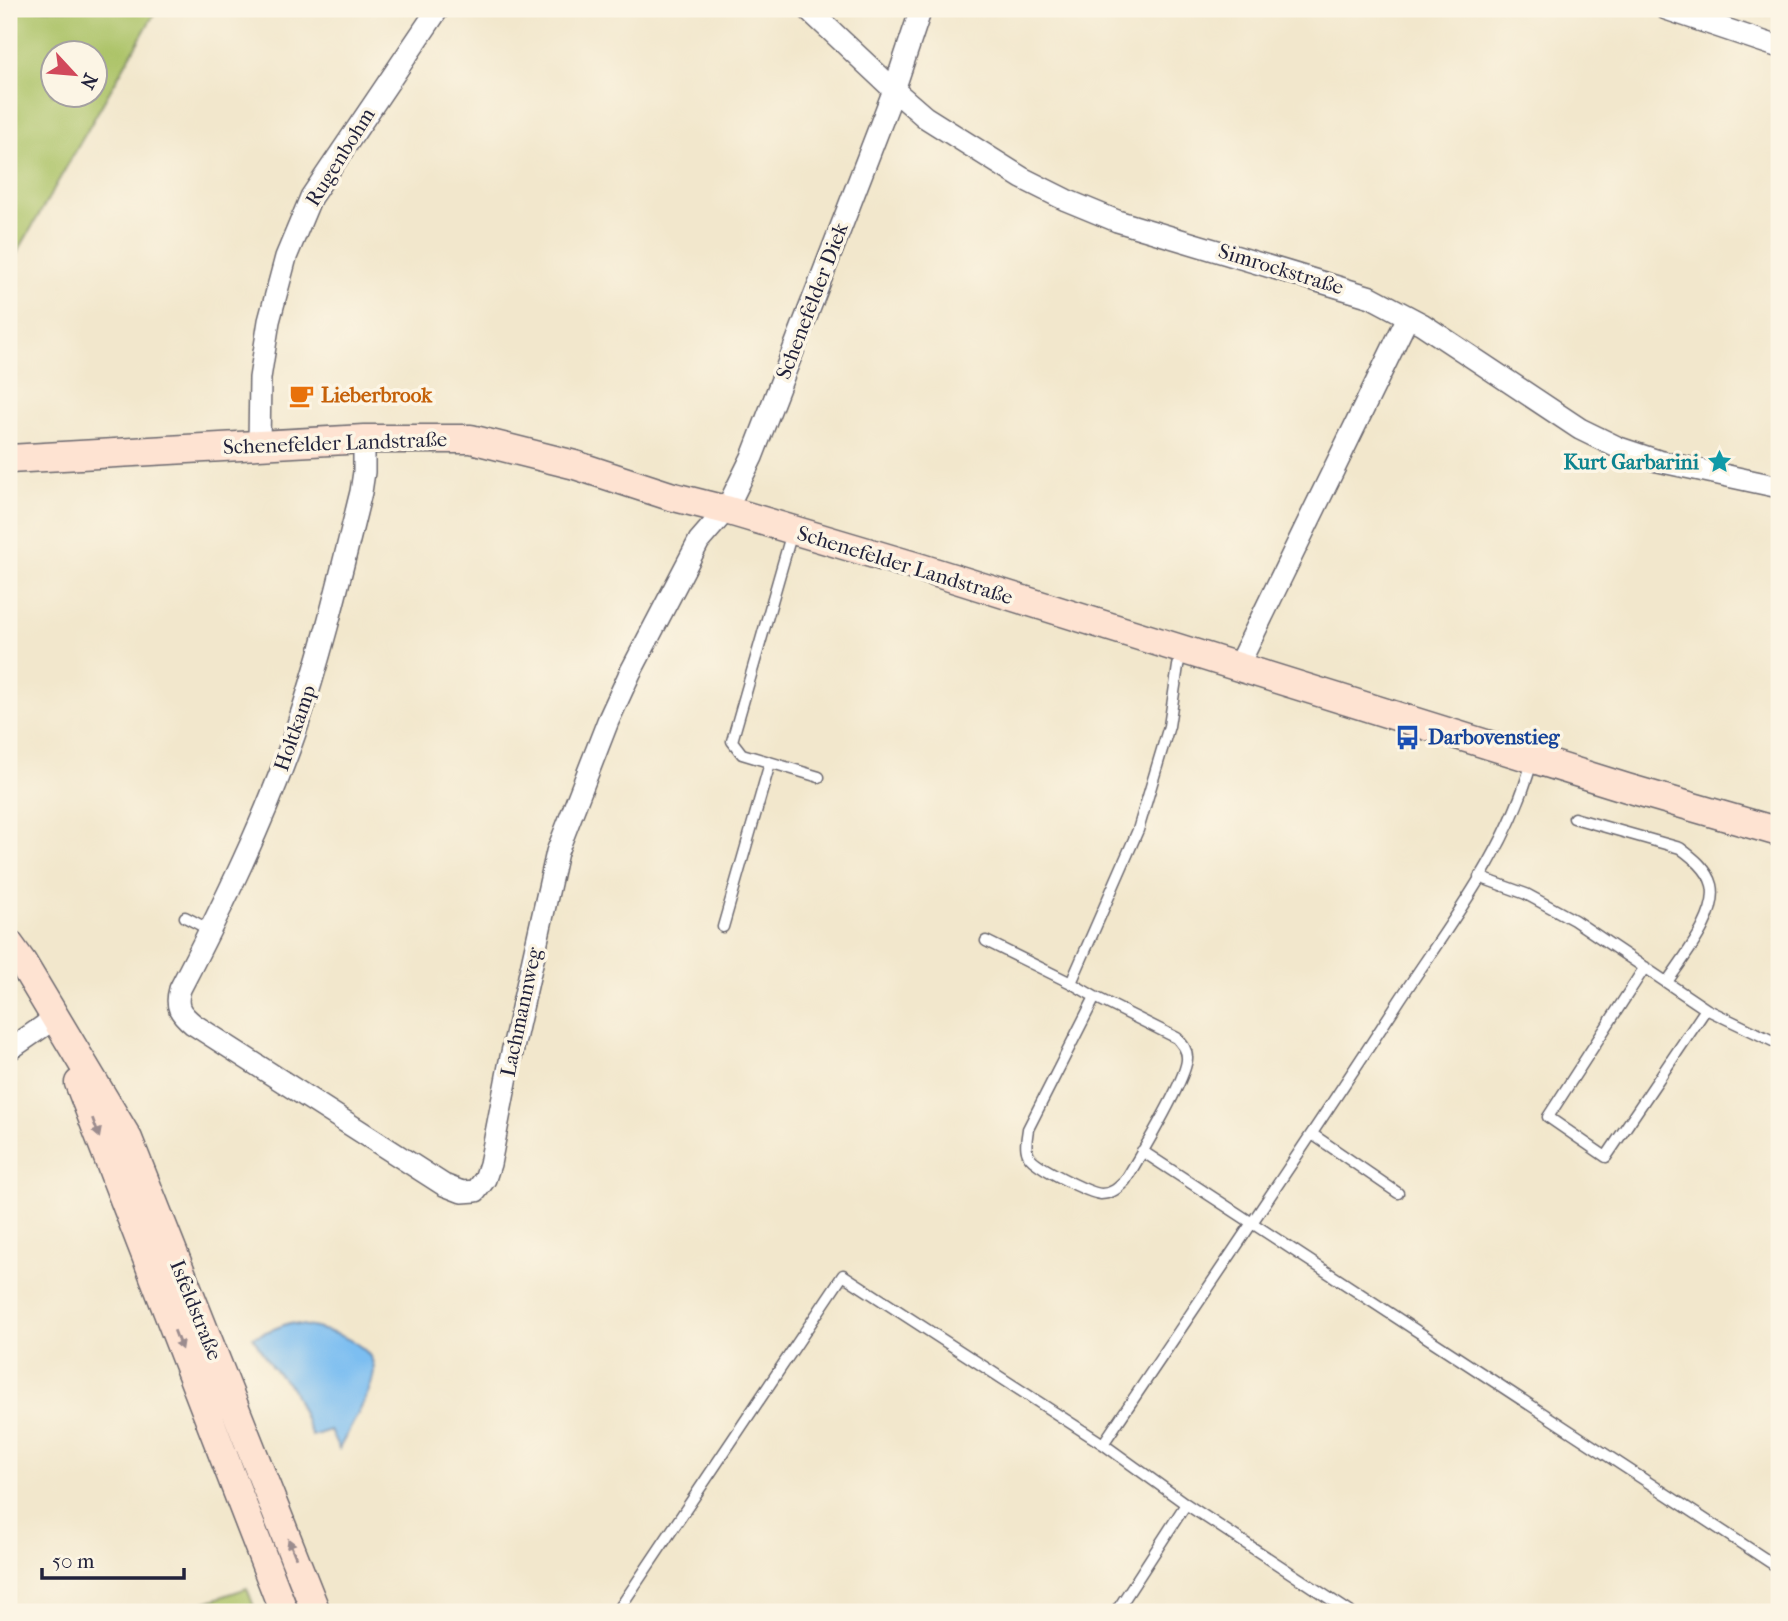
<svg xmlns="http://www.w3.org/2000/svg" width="1788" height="1621" font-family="'IM FELL French Canon',serif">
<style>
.green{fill:#acc368;stroke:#677252;stroke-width:2;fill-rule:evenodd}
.water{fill:#7bbef1;stroke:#4e7096;stroke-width:2}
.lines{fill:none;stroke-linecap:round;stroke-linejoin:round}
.lane-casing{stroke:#6b676e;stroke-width:13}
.street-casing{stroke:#6b676e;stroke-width:24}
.secondary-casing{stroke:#6b676e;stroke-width:31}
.lane{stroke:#fff;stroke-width:10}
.street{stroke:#fff;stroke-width:21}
.secondary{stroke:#fee3d2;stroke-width:28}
.oneway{fill:#9b8c8e}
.labels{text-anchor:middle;stroke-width:7;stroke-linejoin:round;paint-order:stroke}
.street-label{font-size:21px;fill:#22223b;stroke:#fcf5e5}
.food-label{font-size:21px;font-weight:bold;fill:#c56008;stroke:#fcf5e5;text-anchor:start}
.culture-label{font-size:21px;font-weight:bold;fill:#0d838f;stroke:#fcf5e5;text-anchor:end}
.transit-label{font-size:21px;font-weight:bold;fill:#164399;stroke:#fcf5e5;text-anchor:start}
</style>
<rect width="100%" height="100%" fill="#fcf5e5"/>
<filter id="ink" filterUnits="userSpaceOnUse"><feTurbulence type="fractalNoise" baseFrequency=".0143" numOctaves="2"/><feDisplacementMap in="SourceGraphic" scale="14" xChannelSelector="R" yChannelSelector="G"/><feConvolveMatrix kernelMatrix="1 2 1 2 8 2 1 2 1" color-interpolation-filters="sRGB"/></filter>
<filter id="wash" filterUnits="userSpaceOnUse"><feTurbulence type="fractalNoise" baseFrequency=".00686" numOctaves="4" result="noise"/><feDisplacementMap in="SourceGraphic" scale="28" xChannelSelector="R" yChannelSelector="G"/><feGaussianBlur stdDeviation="1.57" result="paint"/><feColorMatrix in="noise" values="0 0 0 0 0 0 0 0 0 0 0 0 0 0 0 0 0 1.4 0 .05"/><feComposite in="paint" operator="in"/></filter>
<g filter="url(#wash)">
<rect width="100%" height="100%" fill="#f2e7cc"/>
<path class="green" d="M9 9H157L9 267ZM52 52H94V94H52Z
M247 1588 256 1612H177Z"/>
<path class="water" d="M289 1323C312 1326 374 1338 374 1370 373 1392 349 1429 339 1449L330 1430 312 1436 292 1388 271 1366 253 1337Z"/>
</g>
<g filter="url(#ink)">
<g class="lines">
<defs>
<path id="lane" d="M792 532 732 741 742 754 819 777
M1574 818 1680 848C1692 857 1708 869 1712 885 1719 915 1683 958 1667 982
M1479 877 1526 894 1574 920 1706 1009 1779 1044
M185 917 210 930
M723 927 770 763
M986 941 1071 983
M1645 967 1548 1117 1606 1157 1706 1009
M1095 997 1177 1038C1182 1044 1187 1049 1187 1057 1189 1076 1137 1161 1125 1181 1118 1188 1112 1194 1101 1194 1089 1193 1036 1167 1029 1156 1024 1148 1027 1138 1028 1129Z
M1095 997 1071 983 1138 830 1169 726 1178 666 1182 651
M1312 1134 1398 1193
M1142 1151 1779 1568
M1103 1444C1201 1298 1301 1152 1397 1004 1447 927 1508 851 1532 761
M617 1612 843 1275 1103 1444 1186 1504 1350 1612
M1116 1612 1186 1504"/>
<path id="street" d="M808 9 894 90 925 117 1022 178 1066 200 1117 221 1371 297 1422 324 1580 429 1619 448 1658 461 1779 487
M1666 9 1779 47
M364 439V472L361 492C341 573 322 654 295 733 264 822 223 906 180 989 175 1007 180 1013 193 1024L444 1185 462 1192 476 1191 485 1179 490 1164 509 1066 557 852 608 721 630 673 699 541 726 510 752 457 894 90 921 9
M259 445 260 378 269 321 286 257 311 197 438 9
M1237 668 1408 317
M9 1050 55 1018"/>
<path id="secondary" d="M9 459 364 439H471L575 465 670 496 726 510 921 568 1627 788 1779 832
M9 944 22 962 128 1139 316 1612
M79 1083 284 1612"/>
</defs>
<use href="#lane" class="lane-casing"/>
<use href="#street" class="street-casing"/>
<use href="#secondary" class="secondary-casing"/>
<use href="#lane" class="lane"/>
<use href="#street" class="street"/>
<use href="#secondary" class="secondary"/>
</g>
<defs><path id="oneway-solid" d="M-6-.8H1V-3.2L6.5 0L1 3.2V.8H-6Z" transform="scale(1.75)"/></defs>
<g class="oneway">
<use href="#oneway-solid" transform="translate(96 1128) rotate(70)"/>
<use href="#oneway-solid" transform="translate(178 1340) rotate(69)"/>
<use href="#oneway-solid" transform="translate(292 1548) rotate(-112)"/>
</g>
</g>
<defs>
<symbol id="cafe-bare" viewBox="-9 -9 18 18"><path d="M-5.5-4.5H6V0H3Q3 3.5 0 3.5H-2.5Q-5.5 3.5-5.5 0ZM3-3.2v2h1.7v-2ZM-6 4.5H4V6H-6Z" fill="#e8710a" stroke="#fcf5e5" stroke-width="2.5" paint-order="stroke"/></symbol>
<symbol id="sight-bare" viewBox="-9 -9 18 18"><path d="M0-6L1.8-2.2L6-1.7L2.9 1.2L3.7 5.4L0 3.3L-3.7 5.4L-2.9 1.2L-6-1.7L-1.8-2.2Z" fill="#0f9aa8" stroke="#fcf5e5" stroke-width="2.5" paint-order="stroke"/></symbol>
<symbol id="bus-bare" viewBox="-9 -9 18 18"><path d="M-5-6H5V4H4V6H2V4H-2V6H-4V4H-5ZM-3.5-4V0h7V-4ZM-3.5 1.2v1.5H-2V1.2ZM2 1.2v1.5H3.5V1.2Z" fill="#1a4fb4" stroke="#fcf5e5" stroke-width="2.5" paint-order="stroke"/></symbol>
</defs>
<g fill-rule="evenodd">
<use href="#cafe-bare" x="284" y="378" width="35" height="35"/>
<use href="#sight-bare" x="1702" y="444" width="35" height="35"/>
<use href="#bus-bare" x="1390" y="720" width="35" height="35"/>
</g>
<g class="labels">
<g class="street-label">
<text transform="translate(340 157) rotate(-58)" y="7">Rugenbohm</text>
<text transform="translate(1281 269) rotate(17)" y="7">Simrockstraße</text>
<text transform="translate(812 301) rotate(-69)" y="7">Schenefelder Diek</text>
<text transform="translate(335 443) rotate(-2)" y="7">Schenefelder Landstraße</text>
<text transform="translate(905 565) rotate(17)" y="7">Schenefelder Landstraße</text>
<text transform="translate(295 728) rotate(-71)" y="7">Holtkamp</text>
<text transform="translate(521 1012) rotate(-78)" y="7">Lachmannweg</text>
<text transform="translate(196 1310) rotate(68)" y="7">Isfeldstraße</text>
</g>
<g class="food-label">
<text x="321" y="402">Lieberbrook</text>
</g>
<g class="culture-label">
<text x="1699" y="469">Kurt Garbarini</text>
</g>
<g class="transit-label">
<text x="1428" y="744">Darbovenstieg</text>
</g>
</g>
<rect width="1788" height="1621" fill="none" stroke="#fcf5e5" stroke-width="35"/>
<g transform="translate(74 74) rotate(116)"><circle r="33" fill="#fcf5e5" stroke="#a5a1a1" stroke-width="2"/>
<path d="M0-5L12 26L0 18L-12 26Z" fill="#d1495b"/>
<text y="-10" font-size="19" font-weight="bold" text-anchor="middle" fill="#22223b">N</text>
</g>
<path d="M42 1568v10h142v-10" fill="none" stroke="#22223b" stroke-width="3.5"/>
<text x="52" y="1568" font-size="21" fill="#22223b" stroke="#fcf5e5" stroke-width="5" paint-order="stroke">50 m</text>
</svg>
